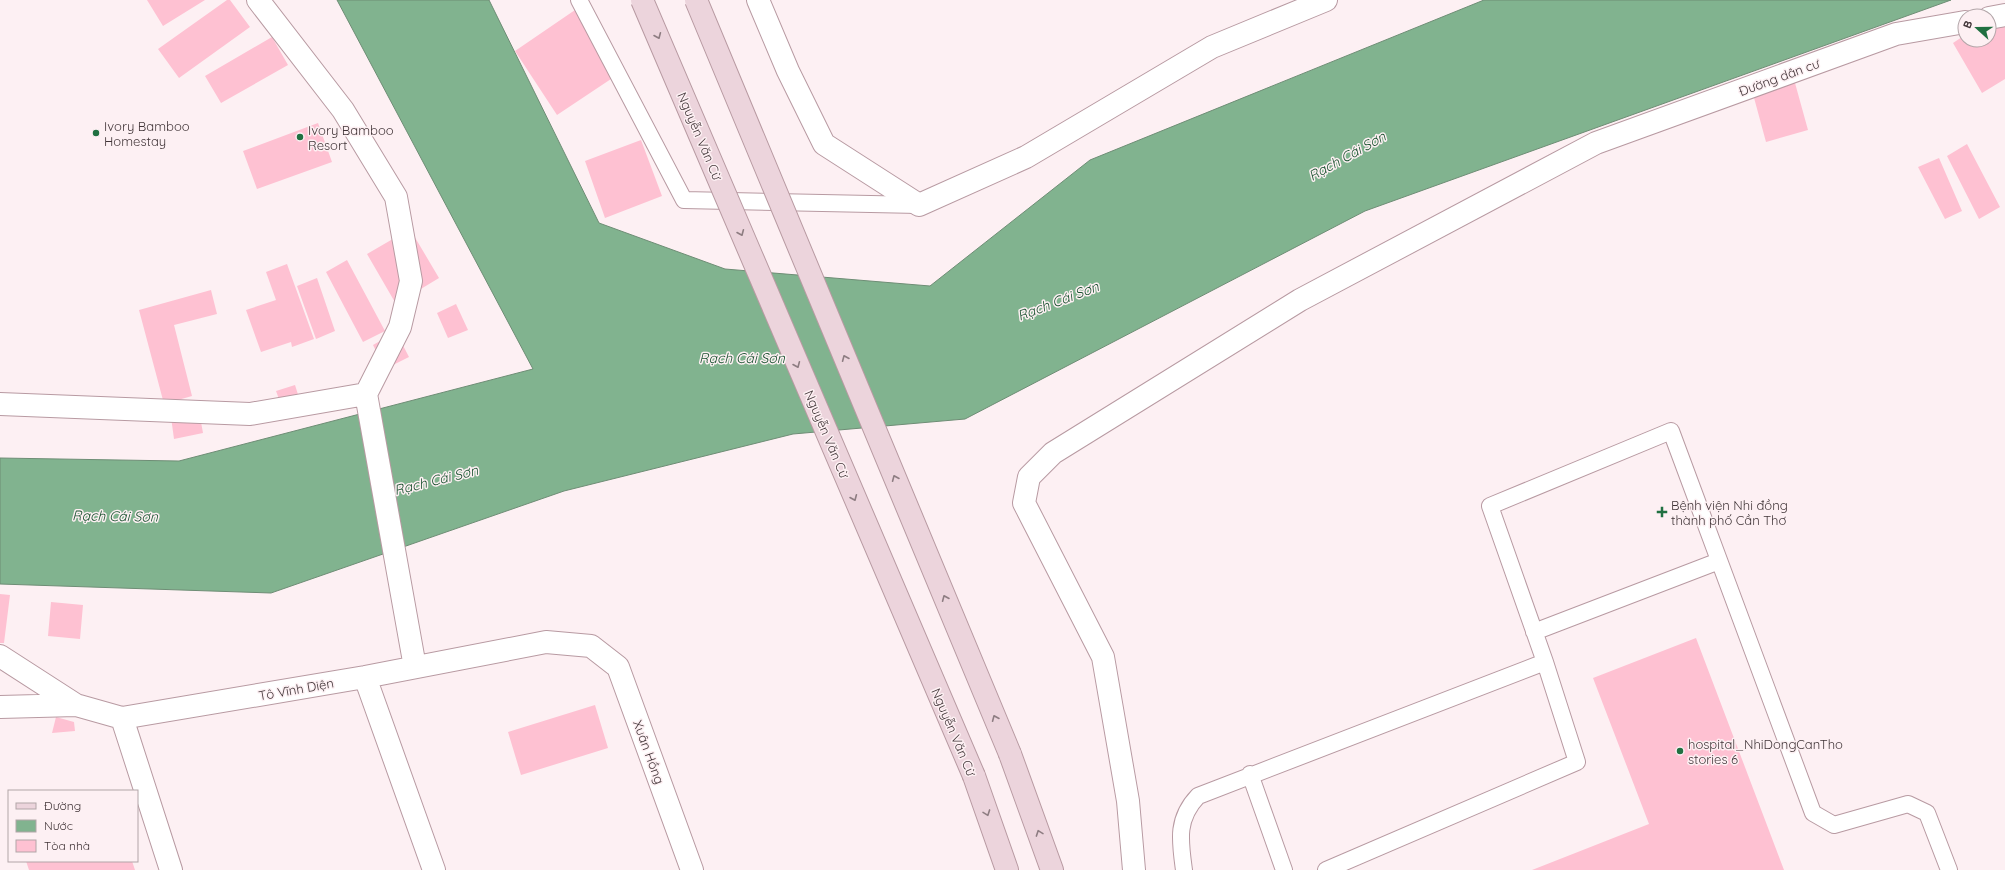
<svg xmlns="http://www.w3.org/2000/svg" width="2005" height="870" font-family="Quicksand,sans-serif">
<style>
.water{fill:#81b38f;stroke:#6e8d75}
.building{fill:#fec1d2}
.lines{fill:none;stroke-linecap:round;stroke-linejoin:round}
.lane-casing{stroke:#b89aa2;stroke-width:18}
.street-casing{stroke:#b89aa2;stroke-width:24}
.secondary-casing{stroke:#b89aa2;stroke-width:24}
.lane{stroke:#fff;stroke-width:16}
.street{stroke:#fff;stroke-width:22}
.secondary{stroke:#ecd4dc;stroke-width:22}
.secondary-bridge-casing{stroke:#b89aa2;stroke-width:24;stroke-linecap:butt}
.secondary-bridge{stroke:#ecd4dc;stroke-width:22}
.oneway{stroke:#8e7d82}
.poi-dot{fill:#207041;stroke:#fdf0f3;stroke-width:1.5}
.labels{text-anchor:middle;stroke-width:3;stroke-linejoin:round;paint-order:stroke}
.street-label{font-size:13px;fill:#413538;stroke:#fdf0f3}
.poi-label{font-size:13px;fill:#413538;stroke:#fdf0f3;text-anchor:start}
.water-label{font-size:14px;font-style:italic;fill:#1a5230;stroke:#fdf0f3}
</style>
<rect width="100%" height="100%" fill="#fdf0f3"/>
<path class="water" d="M337 0H489L599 223 725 269 930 286 1090 160 1484 0H1951L1365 211 965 419 793 434 564 491 271 593 0 584V458L179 461 533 369Z"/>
<path class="building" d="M147 0H205L163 26Z
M227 0H230L250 27 179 78 158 49Z
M575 10 617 75 557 115 515 51Z
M2005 11V79L1982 93 1953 43 1965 35V40H1989V20Z
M272 37 288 65 221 103 205 76Z
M1795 83 1808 130 1766 142 1753 94Z
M318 123 332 162 257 189 243 151Z
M641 140 662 196 605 218 585 161Z
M1967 144 2000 207 1979 219 1947 156Z
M1939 158 1962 211 1945 219 1918 167Z
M410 229 439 278 396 304 367 254Z
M347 260 385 331 363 342 326 272Z
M287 264 314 339 292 347 291 342 261 352 246 310 276 300 266 272Z
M317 278 335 331 316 339 297 286Z
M211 290 217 314 174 325 192 396 164 404 139 310Z
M456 304 468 330 448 338 437 313Z
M396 332 409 357 385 369 373 345Z
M295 385 301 404 283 410 276 391Z
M199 411 203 433 174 439 171 417Z
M0 594 10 595 4 643H0Z
M51 602 83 605 80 639 48 636Z
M1696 638 1784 870H1532L1649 824 1593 678Z
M595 705 608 748 521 775 508 732Z
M56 717 74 722 75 731 52 733Z
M26 861H132L135 870H29Z"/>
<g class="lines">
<defs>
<path id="lane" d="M579 0 684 200 919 205
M1534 632 1719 561
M1250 774 1284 870
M1184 870C1180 841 1176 819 1198 796L1545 662
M1326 870 1577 762 1545 662 1490 506 1671 431 1813 813 1834 825 1908 804 1927 813 1949 870"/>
<path id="street" d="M758 0 788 71 824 144 919 205 1026 157 1212 47 1326 0
M1989 18 2005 15
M366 394 415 667
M0 404 250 414 366 394 400 327 411 281 396 197 343 110 258 0
M0 656 76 705
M365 677 434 870
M0 707 76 705 122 718 365 677 546 642 591 646 618 667 692 870
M122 718 171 870
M1134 870 1128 801 1103 657 1024 503 1029 477 1053 453 1300 300 1596 143 1896 34 1965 22"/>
<path id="secondary" d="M1010 754 1052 870
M974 776 1007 870"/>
</defs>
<use href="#lane" class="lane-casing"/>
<use href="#street" class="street-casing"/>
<use href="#secondary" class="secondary-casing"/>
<use href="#lane" class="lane"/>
<use href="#street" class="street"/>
<use href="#secondary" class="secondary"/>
<defs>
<path id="secondary-bridge" d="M642 0 974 776
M696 0 1010 754"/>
</defs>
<use href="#secondary-bridge" class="secondary-bridge-casing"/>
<use href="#secondary-bridge" class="secondary-bridge"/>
</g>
<defs><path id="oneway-chevron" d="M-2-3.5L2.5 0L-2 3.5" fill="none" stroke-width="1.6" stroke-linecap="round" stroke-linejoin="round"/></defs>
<g class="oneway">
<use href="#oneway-chevron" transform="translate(658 36) rotate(67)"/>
<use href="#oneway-chevron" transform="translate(741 233) rotate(67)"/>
<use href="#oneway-chevron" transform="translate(845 358) rotate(-113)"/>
<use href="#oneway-chevron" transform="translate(797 365) rotate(67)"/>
<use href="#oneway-chevron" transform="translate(895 478) rotate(-113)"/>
<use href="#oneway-chevron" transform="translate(854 498) rotate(67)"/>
<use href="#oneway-chevron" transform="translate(945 598) rotate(-113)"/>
<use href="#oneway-chevron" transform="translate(995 718) rotate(-113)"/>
<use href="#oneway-chevron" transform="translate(987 813) rotate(70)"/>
<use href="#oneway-chevron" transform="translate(1039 833) rotate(-110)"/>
</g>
<g class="poi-dot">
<circle cx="96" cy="133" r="4"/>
<circle cx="300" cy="137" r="4"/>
<path d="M1660 506h4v4h4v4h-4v4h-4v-4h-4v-4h4z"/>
<circle cx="1680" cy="751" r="4"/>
</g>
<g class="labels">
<g class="street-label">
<text transform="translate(1779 77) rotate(-20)" y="5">Đường dân cư</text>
<text transform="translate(700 136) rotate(67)" y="5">Nguyễn Văn Cừ</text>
<text transform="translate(827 434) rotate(67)" y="5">Nguyễn Văn Cừ</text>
<text transform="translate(296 689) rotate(-10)" y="5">Tô Vĩnh Diện</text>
<text transform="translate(954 732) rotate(67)" y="5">Nguyễn Văn Cừ</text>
<text transform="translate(649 752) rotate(70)" y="5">Xuân Hồng</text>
</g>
<g class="poi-label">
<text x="104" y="131">Ivory Bamboo<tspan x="104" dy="15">Homestay</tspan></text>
<text x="308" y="135">Ivory Bamboo<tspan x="308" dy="15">Resort</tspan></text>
<text x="1671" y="510">Bệnh viện Nhi đồng<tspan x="1671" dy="15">thành phố Cần Thơ</tspan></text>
<text x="1688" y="749">hospital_NhiDongCanTho<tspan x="1688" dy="15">stories 6</tspan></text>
</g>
<g class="water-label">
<text transform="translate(1347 156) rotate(-29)" y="5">Rạch Cái Sơn</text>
<text transform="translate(1058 301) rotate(-21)" y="5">Rạch Cái Sơn</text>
<text x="742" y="363">Rạch Cái Sơn</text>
<text transform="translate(436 480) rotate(-14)" y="5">Rạch Cái Sơn</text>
<text transform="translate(115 516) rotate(1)" y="5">Rạch Cái Sơn</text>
</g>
</g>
<rect x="8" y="790" width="130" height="72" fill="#fdf0f3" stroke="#b2a5a8"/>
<rect x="16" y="803" width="20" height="6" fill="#ecd4dc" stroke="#b2a5a8"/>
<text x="44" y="810" font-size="12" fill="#413538">Đường</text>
<rect x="16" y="820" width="20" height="12" fill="#81b38f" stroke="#b2a5a8"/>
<text x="44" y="830" font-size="12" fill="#413538">Nước</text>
<rect x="16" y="840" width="20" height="12" fill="#fec1d2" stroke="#b2a5a8"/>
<text x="44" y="850" font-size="12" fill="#413538">Tòa nhà</text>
<g transform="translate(1977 28) rotate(291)"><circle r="19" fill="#fdf0f3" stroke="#b2a5a8"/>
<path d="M0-3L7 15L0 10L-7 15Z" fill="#207041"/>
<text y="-6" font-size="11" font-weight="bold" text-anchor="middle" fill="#413538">B</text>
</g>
</svg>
